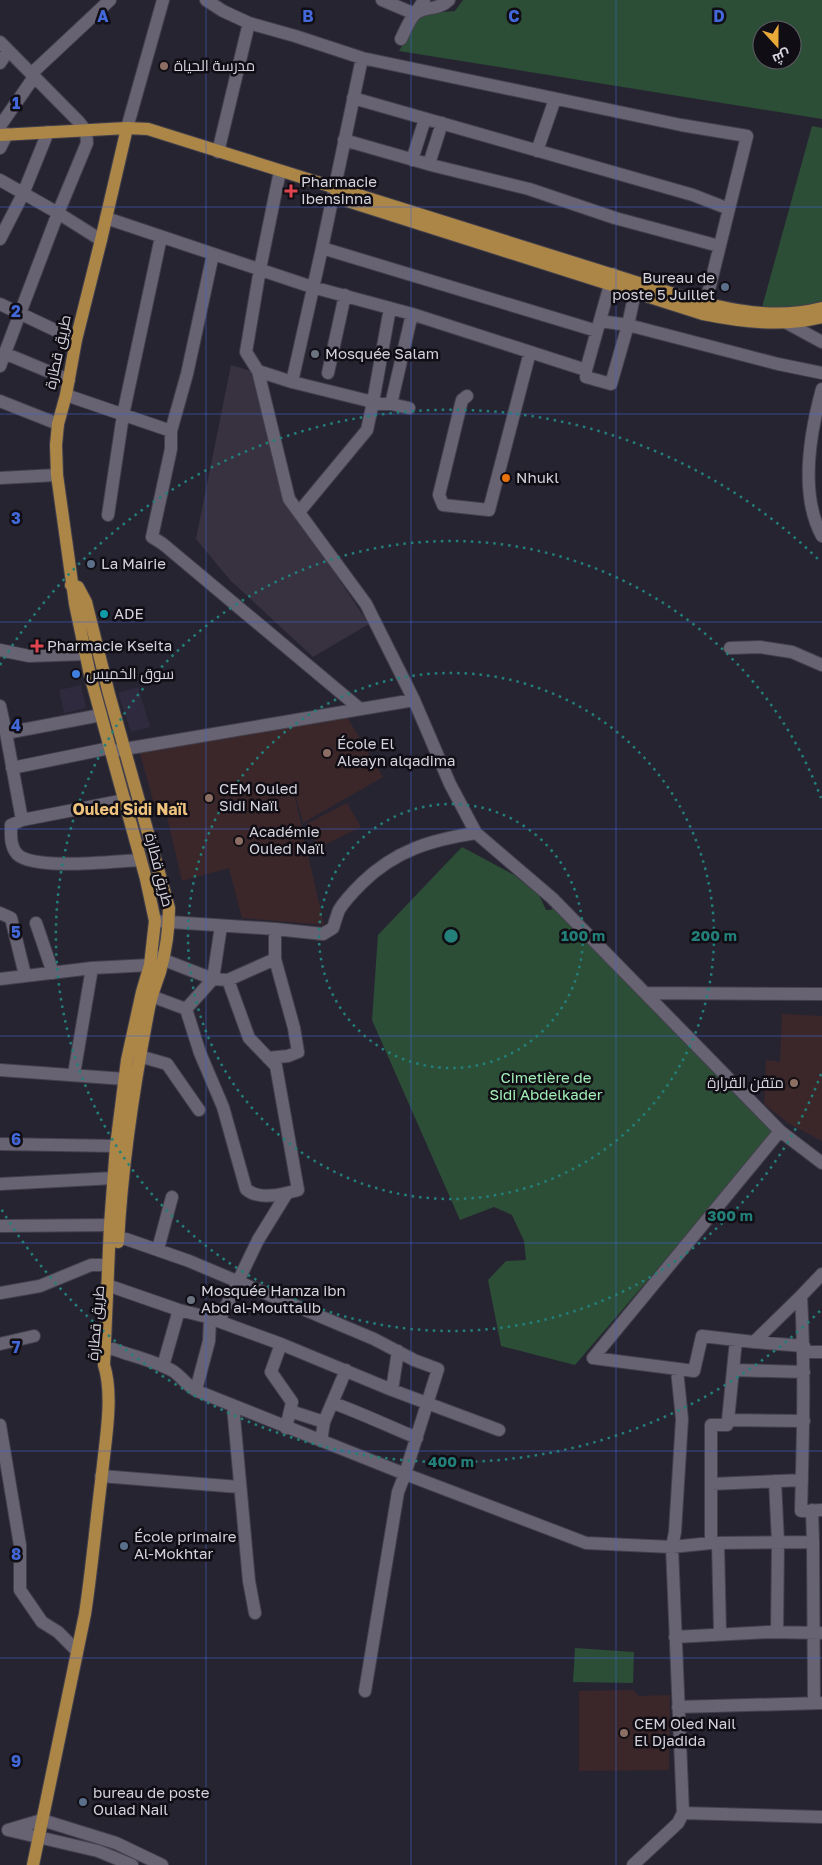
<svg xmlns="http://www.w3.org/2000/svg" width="822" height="1865" font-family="'Golos Text',Cairo,sans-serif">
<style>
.built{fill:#302a3e}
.industrial{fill:#373140}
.education{fill:#3b272a}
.green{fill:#2c4e36;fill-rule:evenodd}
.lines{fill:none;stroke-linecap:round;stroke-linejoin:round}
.minor-casing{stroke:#43404c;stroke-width:14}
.major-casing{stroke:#43404c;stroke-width:14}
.minor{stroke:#676373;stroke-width:12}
.major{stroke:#ac8647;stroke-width:12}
.grid{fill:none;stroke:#4268d9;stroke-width:1;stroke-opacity:0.55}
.ring{fill:none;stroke:#237f79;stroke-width:2.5;stroke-dasharray:2.5 5}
.education-dot{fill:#8d6e63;stroke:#100e14;stroke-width:2}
.health-dot{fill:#e0444e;stroke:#100e14;stroke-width:2}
.service-dot{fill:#5c6f8a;stroke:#100e14;stroke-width:2}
.worship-dot{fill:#6b7280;stroke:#100e14;stroke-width:2}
.food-dot{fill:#e8710a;stroke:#100e14;stroke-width:2}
.culture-dot{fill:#0f9aa8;stroke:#100e14;stroke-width:2}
.shop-dot{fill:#3f7fe0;stroke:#100e14;stroke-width:2}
.labels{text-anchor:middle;stroke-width:5;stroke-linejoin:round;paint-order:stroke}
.poi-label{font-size:15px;fill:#d4d2dc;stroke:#100e14;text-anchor:start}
.street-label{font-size:15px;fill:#d4d2dc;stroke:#100e14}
.park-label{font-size:15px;fill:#a1efb6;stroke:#100e14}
.neighbourhood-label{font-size:16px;font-weight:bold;fill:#efc37e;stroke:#100e14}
.grid-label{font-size:16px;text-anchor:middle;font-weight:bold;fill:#4268d9;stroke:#100e14;stroke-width:5;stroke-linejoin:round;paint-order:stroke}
.centre{fill:#237f79;stroke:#100e14;stroke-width:2.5}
.ring-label{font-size:15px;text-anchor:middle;font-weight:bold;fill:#237f79;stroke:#100e14;stroke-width:5;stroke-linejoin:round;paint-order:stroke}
</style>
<rect width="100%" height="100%" fill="#272432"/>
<path class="built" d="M81 685 86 708 64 713 59 690Z
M138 687 150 727 131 732 118 693Z"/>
<path class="industrial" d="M231 365 251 371 271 451 286 501 369 624 313 657 230 580 196 539Z"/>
<path class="education" d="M344 712 383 777 303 823 289 771 324 925 242 918 229 868 182 881 166 812 157 814 139 750Z
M347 803 361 827 318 848 306 824Z
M782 1014 822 1016V1141L788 1123 764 1104 766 1060 780 1062Z
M633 1690 639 1696 670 1695 669 1770 579 1771V1691Z"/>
<path class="green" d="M463 0H822V119L399 51 421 14 455 11ZM762 30H792V60H762Z
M812 126 822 128V301L793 309 761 311Z
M462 847 514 875 539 895 546 910H551L553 907 775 1132 575 1365 501 1346 488 1280 506 1261 526 1260 524 1241 512 1215 494 1207 460 1220 372 1020 378 935Z
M575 1648 634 1652 633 1683 573 1682Z"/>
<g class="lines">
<defs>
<path id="minor" d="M206 0 223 11 249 23 295 36 362 58 681 125 747 136 703 314
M382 0 415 14 424 0
M401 39C405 31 409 20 415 14 424 6 438 11 449 0
M0 42 79 122 86 131 87 143 58 213 0 366
M362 58 322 248 597 331
M0 63 8 51
M31 74 110 0
M353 98 693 195 729 209
M0 126 34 77
M127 128 163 0
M344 140 435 166 529 189 615 218 719 246
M0 148 7 134
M537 151 555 99
M218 152 249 23
M412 160 425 119
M429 164 442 123
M280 171 260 269 246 352 258 371 289 499 366 604 414 700 450 784 476 833 552 898 780 1131 822 1163
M0 180 58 213 101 240
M106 218 312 287 412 314 586 370V377L611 384 628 325 635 292
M0 239 23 194 48 132
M213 254 187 374 171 431V449L152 537 163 544 359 708
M0 304 76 340
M600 321 628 325 778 364 822 373
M787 323 822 342
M4 353 69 380
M586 370 613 274
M258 371 292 382
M328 373 345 295
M822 389C810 433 799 494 822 536
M66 395 171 431
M467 396 462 400 439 495 443 505 489 510 530 352
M0 401 58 424
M373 402 390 308
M372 404H391L409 408
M391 404 412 314
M0 478 57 475
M299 512 367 430 373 402 292 382 322 248
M108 515 123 415 161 237
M730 648 760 647 792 652 822 665
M0 650 29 656 86 654
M0 706 6 733 101 715
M6 733 22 820
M113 751 414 700
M12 768 110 748
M125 800 22 820 11 825C11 835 10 846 17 854 34 871 115 861 140 860
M0 913 11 918 25 975
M155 921 275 929 323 934 333 928C335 922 337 915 339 910 345 900 354 891 362 883 396 850 431 840 476 833
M36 923 53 973
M154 956 213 979 228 980 275 959V929
M0 979 92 968 150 965
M143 993 186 1009 200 1053 223 1107 246 1189C259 1201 283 1194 298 1190L276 1066 249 1038 228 980
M646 993 822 994
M186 1009 213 979 221 926
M268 1058 288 1056 298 1052 294 1028 275 959
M129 1060 146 1058 167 1064 199 1110
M0 1070 125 1079
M74 1074 92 968
M780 1131 593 1358 694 1371 702 1336 754 1342 801 1296
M0 1144 116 1146
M0 1184 114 1178
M0 1226 110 1225
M158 1249 172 1197
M822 1274 801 1296C805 1368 803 1439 801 1511L822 1510
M107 1285 179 1310 207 1317 281 1344 392 1390 499 1430
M0 1293 40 1286 91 1265H108
M219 1321 258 1240 287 1193
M736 1340 728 1420 804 1421
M754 1342 804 1346
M0 1344 34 1336
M281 1344 271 1372 292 1402 286 1428
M105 1350 113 1349C132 1356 155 1361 173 1371 182 1377 187 1386 197 1391L405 1474 438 1369 414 1360 374 1339 189 1261 126 1239H110
M804 1352H822
M163 1366 179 1310
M733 1370 804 1372
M196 1390 209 1341 210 1319
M392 1390 398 1351
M333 1403C361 1413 388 1426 417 1438
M233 1406 249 1581 255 1613
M290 1411 324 1422 321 1441
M324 1422 346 1370
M0 1425 20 1545V1590L42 1622 58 1632 77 1651
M101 1476 239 1487
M775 1481 778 1542 777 1632
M711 1484 802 1480
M812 1510 813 1542
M711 1543V1425H727L728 1420
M718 1543 720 1633
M675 1637 769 1632 822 1633
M365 1691 398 1492 405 1474 586 1543 672 1547 711 1543 813 1542 814 1703
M678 1707 822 1703
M683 1813 822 1817
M132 1865 98 1851 8 1830 42 1820 116 1843 162 1865
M633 1865 678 1823 683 1813 672 1547 675 1532 682 1419 677 1370"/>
<path id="major" d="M0 135 127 128 148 129 696 301C739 312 779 319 822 308
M335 197 703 314C743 322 782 327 822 317
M71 585 78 587 86 602 109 694 169 908C169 930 166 951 160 972 156 984 151 996 149 1008 134 1085 122 1164 118 1242
M33 1865 85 1614C92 1568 96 1521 102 1474 105 1442 114 1396 104 1365L110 1225 116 1146 127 1060 142 992 150 965 155 921 146 879 90 675 75 604 57 475 56 445 58 424 66 395 76 340 101 240 127 128"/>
</defs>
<use href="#minor" class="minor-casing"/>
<use href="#major" class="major-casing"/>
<use href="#minor" class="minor"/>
<use href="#major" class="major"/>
</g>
<path class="grid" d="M206 0V1865M411 0V1865M616 0V1865M0 207H822M0 414H822M0 622H822M0 829H822M0 1036H822M0 1243H822M0 1451H822M0 1658H822"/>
<g class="ring">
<circle cx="451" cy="936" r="132"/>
<circle cx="451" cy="936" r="263"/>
<path d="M821 1074A395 395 0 1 1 821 798"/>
<path d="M820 1311A526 526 0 0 1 0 1207M0 665A526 526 0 0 1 820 561"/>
</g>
<g class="education-dot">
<circle cx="164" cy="66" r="5"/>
<circle cx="327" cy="753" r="5"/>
<circle cx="209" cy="798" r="5"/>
<circle cx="239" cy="841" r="5"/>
<circle cx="794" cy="1083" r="5"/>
<circle cx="624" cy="1733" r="5"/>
</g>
<g class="health-dot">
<path d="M288.5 183.5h5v5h5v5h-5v5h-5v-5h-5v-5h5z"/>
<path d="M34.5 638.5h5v5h5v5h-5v5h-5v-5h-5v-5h5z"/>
</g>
<g class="service-dot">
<circle cx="725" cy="287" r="5"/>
<circle cx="91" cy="564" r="5"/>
<circle cx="124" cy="1546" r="5"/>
<circle cx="83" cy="1802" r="5"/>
</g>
<g class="worship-dot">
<circle cx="315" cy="354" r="5"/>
<circle cx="191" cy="1300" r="5"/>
</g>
<circle class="food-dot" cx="506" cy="478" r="5"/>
<circle class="culture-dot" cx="104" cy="614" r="5"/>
<circle class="shop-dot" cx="76" cy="674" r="5"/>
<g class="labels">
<g class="poi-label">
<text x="174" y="71">مدرسة الحياة</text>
<text x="301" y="187">Pharmacie<tspan x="301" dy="17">Ibensinna</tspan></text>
<text x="715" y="283" text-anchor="end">Bureau de<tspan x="715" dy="17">poste 5 Juillet</tspan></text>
<text x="325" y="359">Mosquée Salam</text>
<text x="516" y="483">Nhukl</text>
<text x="101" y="569">La Mairie</text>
<text x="114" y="619">ADE</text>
<text x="47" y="651">Pharmacie Kseita</text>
<text x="86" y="679">سوق الخميس</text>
<text x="337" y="749">École El<tspan x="337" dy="17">Aleayn alqadima</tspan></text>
<text x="219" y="794">CEM Ouled<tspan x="219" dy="17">Sidi Naïl</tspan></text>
<text x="249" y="837">Académie<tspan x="249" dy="17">Ouled Naïl</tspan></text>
<text x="784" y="1088" text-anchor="end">متقن القرارة</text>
<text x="201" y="1296">Mosquée Hamza ibn<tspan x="201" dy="17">Abd al-Mouttalib</tspan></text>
<text x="134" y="1542">École primaire<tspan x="134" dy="17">Al-Mokhtar</tspan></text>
<text x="634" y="1729">CEM Oled Nail<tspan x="634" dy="17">El Djadida</tspan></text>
<text x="93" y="1798">bureau de poste<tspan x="93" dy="17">Oulad Nail</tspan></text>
</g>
<g class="street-label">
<text transform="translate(58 352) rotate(-78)" y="5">طريق قطارة</text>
<text transform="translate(159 870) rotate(76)" y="5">طريق قطارة</text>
<text transform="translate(96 1323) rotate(-85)" y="5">طريق قطارة</text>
</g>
<g class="park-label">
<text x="546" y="1083">Cimetière de<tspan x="546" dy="17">Sidi Abdelkader</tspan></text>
</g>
<g class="neighbourhood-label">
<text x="130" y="815">Ouled Sidi Naïl</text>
</g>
</g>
<g class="grid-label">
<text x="103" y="22">A</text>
<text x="308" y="22">B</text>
<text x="514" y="22">C</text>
<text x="719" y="22">D</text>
<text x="16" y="109">1</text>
<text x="16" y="317">2</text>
<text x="16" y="524">3</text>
<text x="16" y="731">4</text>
<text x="16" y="938">5</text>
<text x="16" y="1145">6</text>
<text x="16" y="1353">7</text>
<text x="16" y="1560">8</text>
<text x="16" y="1767">9</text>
</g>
<circle cx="451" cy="936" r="8" class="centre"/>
<g class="ring-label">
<text x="583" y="941">100 m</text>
<text x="714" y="941">200 m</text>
<text x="730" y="1221">300 m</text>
<text x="451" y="1467">400 m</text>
</g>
<g transform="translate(777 45) rotate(159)"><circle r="24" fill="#100e14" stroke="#5e5c64"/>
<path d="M0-4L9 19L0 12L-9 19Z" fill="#eaaa39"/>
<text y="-8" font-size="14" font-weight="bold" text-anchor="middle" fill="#d4d2dc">ش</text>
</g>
</svg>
